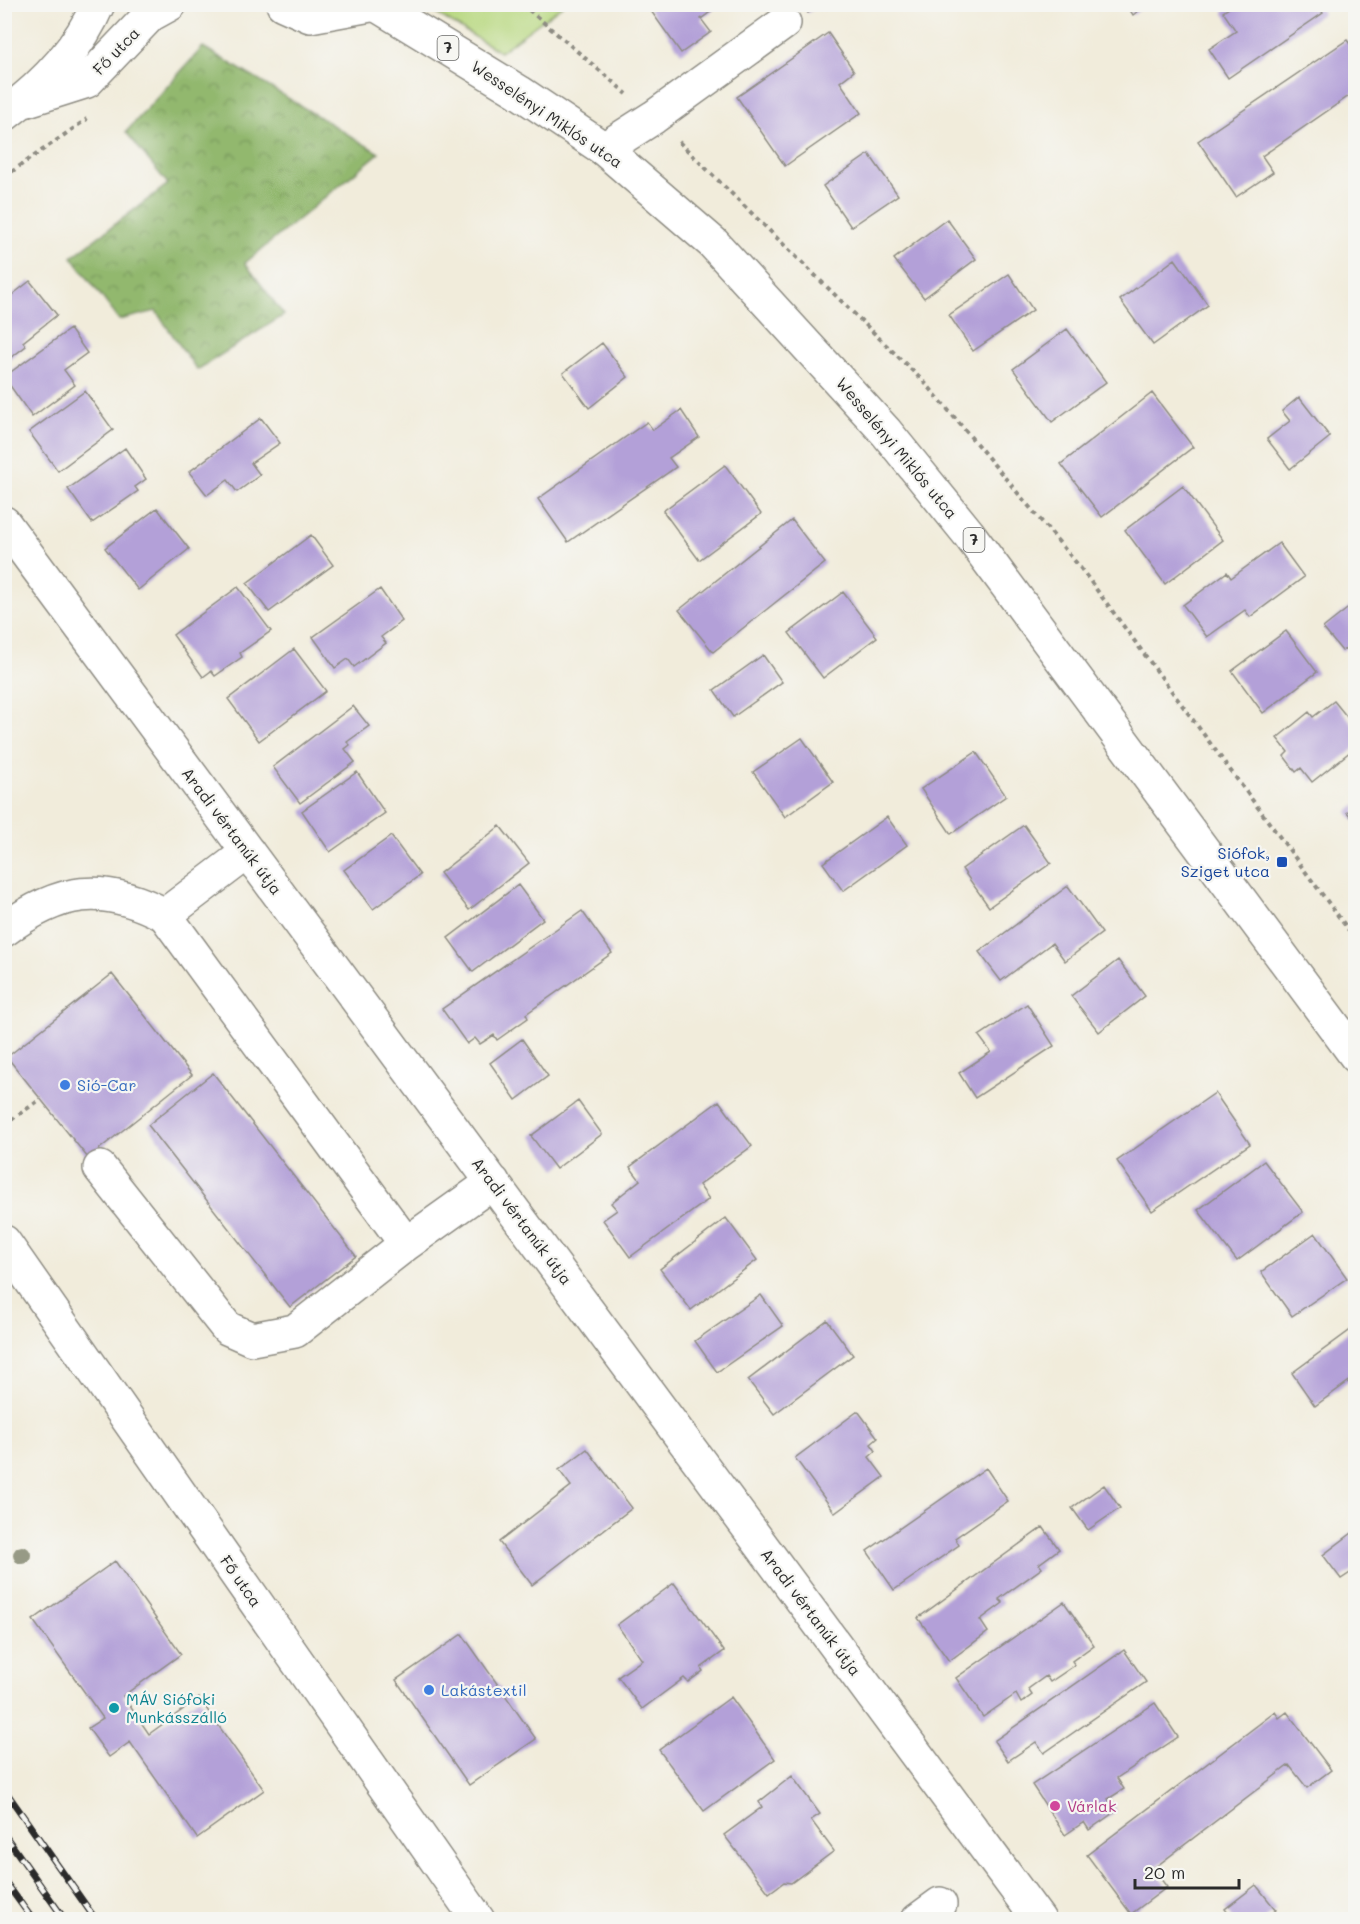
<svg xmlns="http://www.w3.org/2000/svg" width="1360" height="1924" font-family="Mali,sans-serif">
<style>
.grass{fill:#b8d880;stroke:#728256;stroke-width:1.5}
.forest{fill:url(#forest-crowns);stroke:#5e724c;stroke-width:1.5}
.building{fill:#b3a0d8}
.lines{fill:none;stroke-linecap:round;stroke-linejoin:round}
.minor-casing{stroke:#8e8c83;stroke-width:36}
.major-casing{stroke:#8e8c83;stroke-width:36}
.path{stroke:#8e8c83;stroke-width:4;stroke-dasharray:4.5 4.5;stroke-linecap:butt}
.minor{stroke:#fff;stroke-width:33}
.major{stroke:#fff;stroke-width:33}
.rail-casing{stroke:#2b2b2b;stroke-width:7}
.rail{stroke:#f6f6f2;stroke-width:4.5;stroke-dasharray:14;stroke-linecap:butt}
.tree{fill:#979a86}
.transit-dot{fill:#1a4fb4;stroke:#f6f6f2;stroke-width:2}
.shop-dot{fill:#3f7fe0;stroke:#f6f6f2;stroke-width:2}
.culture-dot{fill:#0f9aa8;stroke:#f6f6f2;stroke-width:2}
.hotel-dot{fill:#d1479c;stroke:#f6f6f2;stroke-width:2}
.labels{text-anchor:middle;stroke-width:4.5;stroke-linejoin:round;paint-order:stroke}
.shield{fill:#f6f6f2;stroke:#686867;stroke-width:1.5}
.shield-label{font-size:15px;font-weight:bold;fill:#2b2b2b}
.street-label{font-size:16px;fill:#2b2b2b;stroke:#f6f6f2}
.transit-label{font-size:16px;fill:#164399;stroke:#f6f6f2;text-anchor:end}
.shop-label{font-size:16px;fill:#366cbe;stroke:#f6f6f2;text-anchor:start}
.culture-label{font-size:16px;fill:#0d838f;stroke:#f6f6f2;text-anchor:start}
.hotel-label{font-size:16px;fill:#b23c85;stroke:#f6f6f2;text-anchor:start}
</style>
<defs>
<pattern id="forest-crowns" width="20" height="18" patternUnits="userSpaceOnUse" patternTransform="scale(1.5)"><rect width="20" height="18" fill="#92b86e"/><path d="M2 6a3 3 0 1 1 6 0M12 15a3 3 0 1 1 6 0" fill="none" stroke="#77965b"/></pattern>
</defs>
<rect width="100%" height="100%" fill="#f6f6f2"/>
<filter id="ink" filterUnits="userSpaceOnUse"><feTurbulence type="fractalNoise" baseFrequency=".0167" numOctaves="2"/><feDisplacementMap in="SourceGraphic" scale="12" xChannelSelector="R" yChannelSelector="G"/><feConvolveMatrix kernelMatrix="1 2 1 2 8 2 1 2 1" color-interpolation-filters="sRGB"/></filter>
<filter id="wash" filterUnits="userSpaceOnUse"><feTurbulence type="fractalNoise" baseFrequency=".008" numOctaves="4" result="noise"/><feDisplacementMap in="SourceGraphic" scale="24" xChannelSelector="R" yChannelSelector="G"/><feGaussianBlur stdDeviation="1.35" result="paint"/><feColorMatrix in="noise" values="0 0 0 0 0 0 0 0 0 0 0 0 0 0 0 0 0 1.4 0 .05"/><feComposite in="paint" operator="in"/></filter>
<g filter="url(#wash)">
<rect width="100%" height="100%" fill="#f1ecdb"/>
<path class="grass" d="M422 5H563L500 52Z"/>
<path class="forest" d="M203 47 379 153 245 263 284 315 197 370 156 311 119 320 72 257 168 184 126 132Z"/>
<g id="blocks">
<path class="building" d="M646 4H721L701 19 711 32 681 53Z
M802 4H820L808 13Z
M1126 4H1147L1133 15Z
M1235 4H1317L1323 13 1228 78 1209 49 1236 31 1223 12Z
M828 33 854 71 840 82 861 113 785 166 737 97Z
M1347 40 1356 52V91L1262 156 1273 172 1236 197 1198 141Z
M869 154 898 195 851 227 823 186Z
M947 219 976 259 924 298 894 259Z
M1175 259 1208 305 1153 345 1120 300Z
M1009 274 1033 310 973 351 949 315Z
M30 281 57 315 23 342 26 346 4 363V301Z
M70 329 87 353 64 370 75 385 32 417 4 377Z
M1067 329 1106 382 1052 422 1013 369Z
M602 343 628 377 589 408 563 373Z
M85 391 113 430 58 471 29 432Z
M1152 393 1193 447 1102 517 1061 464Z
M1299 397 1330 437 1290 469 1267 439 1290 421 1282 411Z
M681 410 699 437 669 458 676 467 568 542 538 499 647 422 653 430Z
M261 418 280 443 251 463 260 475 237 492 228 480 207 495 189 472Z
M125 448 146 479 135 487 138 491 92 523 68 489Z
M725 465 761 514 699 560 663 511Z
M1183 486 1223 540 1165 584 1125 530Z
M157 508 189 549 138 590 105 548Z
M792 520 825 563 713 652 679 610Z
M311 535 333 565 269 612 247 583Z
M1279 543 1304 577 1250 617 1245 610 1207 637 1183 605 1227 572 1231 578Z
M238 587 271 631 240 653 242 657 215 676 211 671 203 677 173 635Z
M380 589 402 621 381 637 386 643 354 667 348 659 335 668 313 637Z
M843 592 877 637 823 678 789 633Z
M1356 602V641L1342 651 1323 628Z
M1286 631 1317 672 1263 713 1232 671Z
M294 649 326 691 259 741 228 699Z
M763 655 782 682 733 717 714 690Z
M1334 701 1356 728V747L1312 782 1301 768 1296 772 1284 756 1288 752 1277 738 1309 712 1313 717Z
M353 706 369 726 347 742 350 745 345 749 355 762 300 803 273 767Z
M802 738 833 782 785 817 753 772Z
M976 752 1006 796 951 834 921 789Z
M357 772 385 813 330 852 302 811Z
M1356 805V823L1347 812Z
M887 817 907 845 843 891 823 863Z
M1024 825 1051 863 989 907 962 869Z
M500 826 529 863 469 910 440 873Z
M391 836 420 875 373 909 344 870Z
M518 885 543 919 473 972 448 938Z
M1068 886 1102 933 1065 961 1052 943 1001 981 979 952Z
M582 911 612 953 526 1014 528 1018 497 1040 494 1035 480 1044 475 1038 467 1044 442 1009Z
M1118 960 1145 996 1099 1032 1071 996Z
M112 974 192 1075 88 1158 7 1057Z
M1027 1004 1054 1046 975 1098 959 1073 991 1052 979 1036Z
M522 1039 548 1076 516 1100 490 1063Z
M213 1073 356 1256 290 1307 148 1125Z
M1215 1093 1250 1144 1152 1211 1117 1161Z
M578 1101 602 1134 556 1169 531 1136Z
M719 1101 752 1146 699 1185 709 1199 630 1257 603 1220 617 1210 611 1203 640 1180 630 1167Z
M1264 1161 1303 1212 1237 1261 1198 1210Z
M726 1218 757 1260 691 1310 660 1269Z
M1315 1233 1347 1278 1292 1316 1261 1272Z
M761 1295 783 1326 717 1372 695 1341Z
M827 1320 853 1355 774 1414 748 1380Z
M1356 1326V1376L1315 1406 1292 1373Z
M858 1411 878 1438 871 1444 876 1451 869 1457 884 1477 835 1513 795 1458Z
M587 1449 632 1508 532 1585 499 1542 571 1486 559 1470Z
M986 1468 1008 1501 955 1538 959 1545 894 1590 867 1551Z
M1104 1485 1120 1508 1088 1530 1072 1508Z
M1043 1527 1059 1549 1039 1564 1042 1568 999 1599 1003 1603 980 1620 988 1632 949 1661 918 1618Z
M1356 1530V1569L1341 1579 1323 1555Z
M115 1561 181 1654 123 1696 149 1734 199 1698 264 1790 197 1838 130 1742 109 1757 88 1728 103 1718 33 1620Z
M674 1583 724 1651 701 1668 703 1671 688 1682 684 1678 642 1709 618 1677 642 1660 617 1625Z
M1064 1602 1094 1645 1072 1661 1075 1665 1050 1682 1046 1676 1028 1689 1032 1695 1021 1703 1016 1694 983 1717 956 1678Z
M462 1634 536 1739 469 1785 396 1680Z
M1124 1650 1146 1682 1044 1753 1036 1742 1008 1761 994 1741Z
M731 1697 775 1759 704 1811 659 1750Z
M1155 1703 1178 1737 1117 1778 1124 1789 1108 1799 1116 1811 1089 1830 1084 1822 1065 1835 1032 1785Z
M1275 1712 1279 1718 1287 1712 1331 1770 1307 1788 1289 1765 1153 1869 1167 1887 1131 1914 1087 1855Z
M792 1776 820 1814 811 1820 834 1851 791 1883 784 1882 769 1893 724 1835 762 1807 759 1802Z
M1256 1885 1276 1910 1264 1920H1233L1225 1909Z"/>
</g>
</g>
<g filter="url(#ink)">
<use href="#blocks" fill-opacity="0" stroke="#8e8c83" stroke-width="1.5"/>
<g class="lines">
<defs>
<path id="minor" d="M283 4 310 16 376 4
M24 101 87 81 150 15 170 4
M4 115C43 86 79 49 98 4
M604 149 654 117 784 23
M4 523 1039 1920
M165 915 248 852
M4 930C59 889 103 882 165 915L406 1244 295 1331 252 1339 227 1328 100 1168
M4 1242 478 1920
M406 1244 493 1182
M918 1920 940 1904"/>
<path id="major" d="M375 4 519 92 604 149 713 243 886 432 968 533 1356 1056"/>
</defs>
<use href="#minor" class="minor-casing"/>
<use href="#major" class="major-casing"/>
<path class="path" d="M522 4 627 94
M679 142 928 386 1079 566 1356 940
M4 177 87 119
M4 1125 41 1099"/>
<use href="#minor" class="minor"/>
<use href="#major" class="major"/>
<defs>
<path id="rail" d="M4 1789 96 1920
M4 1834 65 1920
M4 1880 33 1920"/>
</defs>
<use href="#rail" class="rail-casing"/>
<use href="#rail" class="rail"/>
</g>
<circle class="tree" cx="22" cy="1555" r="9"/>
</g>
<rect class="transit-dot" x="1276" y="856" width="12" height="12" rx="3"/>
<g class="shop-dot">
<circle cx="65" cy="1085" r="6"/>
<circle cx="429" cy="1690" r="6"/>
</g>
<circle class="culture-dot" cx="114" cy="1708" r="6"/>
<circle class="hotel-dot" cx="1055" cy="1806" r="6"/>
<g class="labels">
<g class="shield">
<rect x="437.5" y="36" width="21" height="24" rx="4.5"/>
<rect x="963.5" y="528" width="21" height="24" rx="4.5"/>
</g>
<g class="shield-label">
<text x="448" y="53">7</text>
<text x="974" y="545">7</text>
</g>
<g class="street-label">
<text transform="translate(116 51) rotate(-46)" y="6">Fő utca</text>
<text transform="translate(547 114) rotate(34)" y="6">Wesselényi Miklós utca</text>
<text transform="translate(897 448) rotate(50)" y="6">Wesselényi Miklós utca</text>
<text transform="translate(232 831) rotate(53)" y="6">Aradi vértanúk útja</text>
<text transform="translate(522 1221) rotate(53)" y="6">Aradi vértanúk útja</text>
<text transform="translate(241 1581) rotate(55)" y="6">Fő utca</text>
<text transform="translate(811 1612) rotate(53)" y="6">Aradi vértanúk útja</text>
</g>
<g class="transit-label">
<text x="1270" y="859">Siófok,<tspan x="1270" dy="18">Sziget utca</tspan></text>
</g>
<g class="shop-label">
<text x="77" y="1091">Sió-Car</text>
<text x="441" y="1696">Lakástextil</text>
</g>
<g class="culture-label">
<text x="126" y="1705">MÁV Siófoki<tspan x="126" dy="18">Munkásszálló</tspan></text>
</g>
<g class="hotel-label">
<text x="1067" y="1812">Várlak</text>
</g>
</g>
<rect width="1360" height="1924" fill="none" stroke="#f6f6f2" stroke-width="24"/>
<path d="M1135 1879v9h104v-9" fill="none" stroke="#2b2b2b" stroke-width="3"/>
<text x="1144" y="1879" font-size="18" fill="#2b2b2b" stroke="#f6f6f2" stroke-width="4.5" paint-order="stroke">20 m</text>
</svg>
